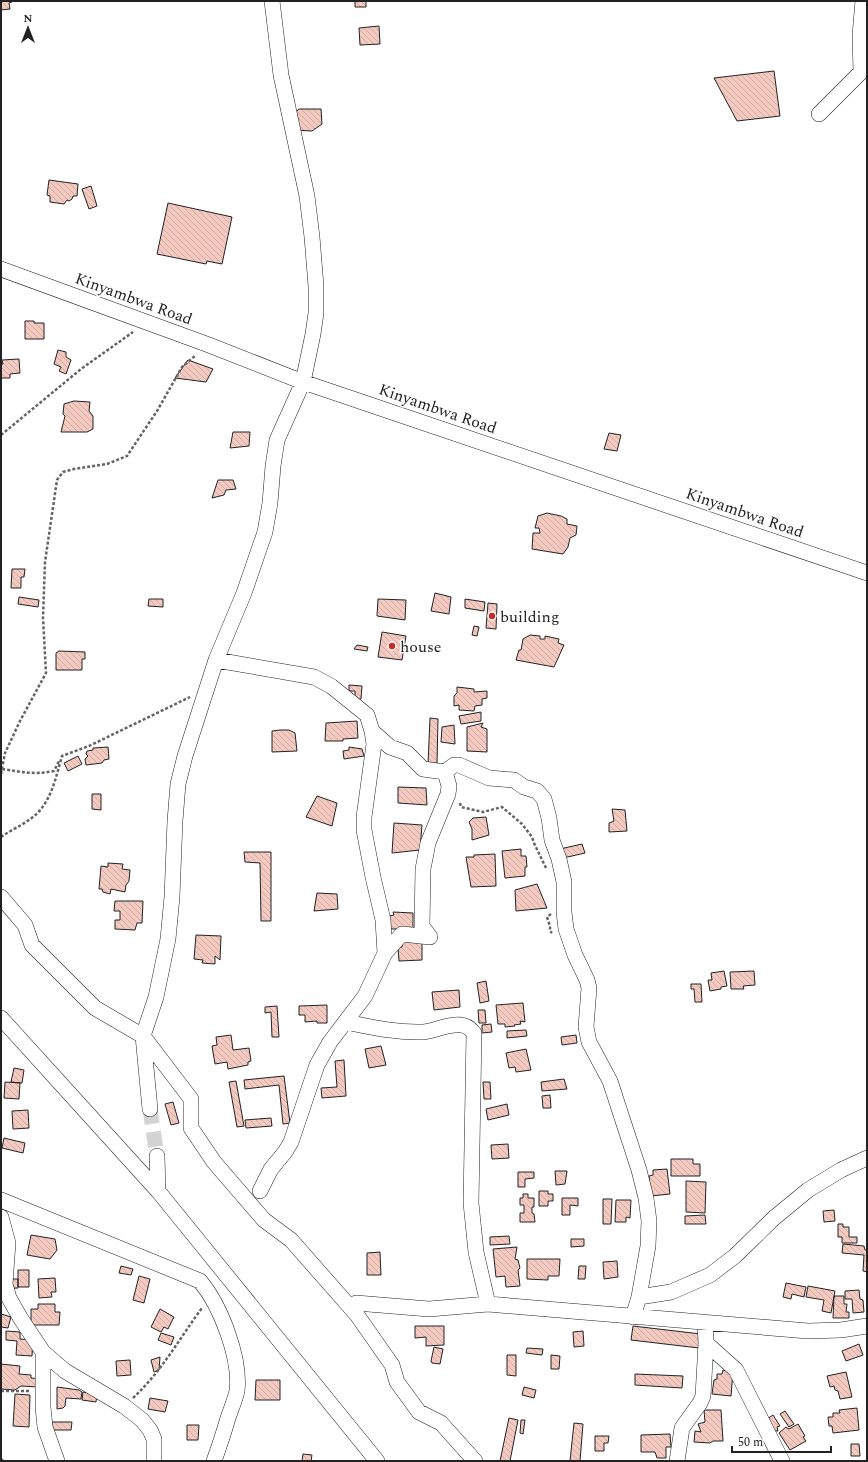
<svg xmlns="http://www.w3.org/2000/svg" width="868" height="1462" font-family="Spectral,serif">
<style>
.building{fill:url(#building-back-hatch);stroke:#222}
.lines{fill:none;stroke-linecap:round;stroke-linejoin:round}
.minor-tunnel{stroke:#d3d3d3;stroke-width:15;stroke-dasharray:15 8;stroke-linecap:butt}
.minor-casing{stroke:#222;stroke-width:16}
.path{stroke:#646464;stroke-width:2.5;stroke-dasharray:3 2;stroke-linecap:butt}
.minor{stroke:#fff;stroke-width:15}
.poi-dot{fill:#c62828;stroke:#fff;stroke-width:1.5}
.labels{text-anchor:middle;stroke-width:3;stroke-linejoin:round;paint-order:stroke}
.street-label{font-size:16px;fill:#222;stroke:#fff}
.poi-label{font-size:16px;fill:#222;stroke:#fff;text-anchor:start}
</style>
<defs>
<pattern id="building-back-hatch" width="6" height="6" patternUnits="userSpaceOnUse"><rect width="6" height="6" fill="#f3c9c0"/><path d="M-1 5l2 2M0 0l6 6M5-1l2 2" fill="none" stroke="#d0aca5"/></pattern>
</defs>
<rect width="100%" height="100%" fill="#fff"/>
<path class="building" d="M1 1H12V2L9 3 10 9 1 10Z
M355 1H366V7H355Z
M379 26 380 44 360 45 359 28Z
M774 71 780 116 737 121 714 78Z
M299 109H321L322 124 312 131 293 130 295 113Z
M49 180 78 184 77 196H73L72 199 69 201 67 200 64 204 50 202V196L47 195Z
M91 186 97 206 89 209 82 189Z
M168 203 232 217 222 264 207 261 206 264 157 254Z
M25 321H34V323H44V339H25Z
M58 350 66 352V357L71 360 66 374 59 371 61 367 54 364Z
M19 359 20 373 10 374V378H1V364H3L2 360Z
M188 360 213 369 206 382 175 378Z
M74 401 90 402 89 411 93 416V429L87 432H61L65 416 63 414 64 404Z
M233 432H250L249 446 230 448Z
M609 433 621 435 617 451 604 449Z
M218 480H233L236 489 226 490 224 495 212 498Z
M547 513 561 516 567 519V524L577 526 576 535 570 538 568 547 563 554 532 549 533 533H540L539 528H535L538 516Z
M12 569H25L24 577H21V588H11Z
M435 593 451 597 449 614 431 611Z
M19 597 39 600 38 607 18 604Z
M149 599H163V607L148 606Z
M378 599 406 600 405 620 377 616Z
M465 599 485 602 484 611 465 608Z
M488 603 497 604 496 629 486 628Z
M474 626 479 627 477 636 472 635Z
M382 632 406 636 402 660 378 657Z
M530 635 540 636V639H545V636L559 639 558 643 564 645 554 667 516 660 519 650H521L523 639Z
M357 645 368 647 367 651 354 649Z
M59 651 85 652V659H82V670H56V653Z
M349 685 362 686 361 699H355V691H349Z
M457 687 474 689V692L487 691V698L482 699V705L475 706 474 711 459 710V705L454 706V696L457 693Z
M481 712V721L461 724 459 716Z
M430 718 438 719 437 763 428 764Z
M357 721 358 738 343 739V741H325L326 723Z
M483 723 481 727 487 729V752L467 751V727Z
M454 725 455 744 441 742 442 727Z
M280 730H289L295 733 297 751 272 752V731Z
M108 747 109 759 104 760 102 763 86 765 85 759 88 756 86 754 87 751 93 750V748Z
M349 747 362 749 364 756 344 759 343 751 349 750Z
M78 756 82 764 68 771 64 763Z
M398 787 426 788 427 805 398 803Z
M92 794H101V810L92 809Z
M317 796 337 803 332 826 306 817Z
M612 809 625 810 627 831 609 832V823L614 821Z
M486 817 489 835 472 840V829L469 822 473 818Z
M394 823 422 825 420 850 392 853Z
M582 844 585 853 559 859 560 849Z
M521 849V856H526L527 867H525V876L505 878 502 851Z
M244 852H271V921H261L260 863 245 862Z
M495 854 496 886 471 887 466 857H474V855Z
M108 863 123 864 122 869 130 870 129 881 126 885 125 892 111 889 110 894 103 892 102 889H99L101 866 108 867Z
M537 884 547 908 516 911 515 890Z
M317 893 337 894 338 909 314 911Z
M115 901H143L142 923H137L135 930 115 929V920H120V911H114Z
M393 912 413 913V929H390L389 916 394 915Z
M196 935 221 936 220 960 215 956V964L202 963 203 960 194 959Z
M402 937 422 943V960L399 961 398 947H402Z
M724 971 727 986 721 987V989L710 991 708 980H712L711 973Z
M754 971 755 985 743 986 744 989H731L730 972Z
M486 981 489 1001 480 1003 477 983Z
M691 984H701L702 1002H695L694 989H691Z
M459 990 460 1007 434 1010 432 992Z
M523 1003 525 1022 520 1021 521 1024 514 1025 515 1026 505 1027V1024H498L496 1005Z
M327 1005V1023H317V1021L305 1022V1015H299V1006Z
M277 1006 279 1037H272L271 1012 265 1013V1007Z
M478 1010H485L486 1023H479Z
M491 1024 492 1032 482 1033V1025Z
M526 1030 527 1036 507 1038V1031Z
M231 1035 233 1050 249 1048 251 1061 248 1062V1065L228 1069 227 1062 215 1064 212 1046 217 1045 216 1037Z
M576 1035 577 1043 562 1045 561 1037Z
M381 1046 386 1065 369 1068 365 1049Z
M526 1049 531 1070 516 1072 515 1067 509 1068 506 1053Z
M344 1060 346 1096 322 1098 321 1088 337 1087 335 1061Z
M14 1068 24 1070 22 1083 11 1082Z
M284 1076 290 1123 283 1124 279 1085 245 1089 244 1080Z
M564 1079 567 1089 542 1091 541 1082Z
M236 1081 244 1126 237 1127 229 1082Z
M5 1082 20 1083 19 1099 4 1098Z
M483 1082H490L491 1099H484Z
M550 1095 551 1108H543L542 1096Z
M173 1102 179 1123 171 1125 165 1104Z
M507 1104 509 1115 488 1120 486 1109Z
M28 1110 29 1128 13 1129 12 1111Z
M271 1118 272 1126 246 1128 245 1120Z
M4 1138 25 1143 23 1153 2 1148Z
M508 1144 509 1158 492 1159 491 1145Z
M671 1159H693V1164H700V1176H671Z
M667 1169 670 1194 651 1196 649 1176 653 1175V1170Z
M555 1171H567L565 1184 556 1185Z
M518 1172H534V1178L525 1179V1187H518Z
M686 1181 706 1182 705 1213 686 1212Z
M539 1191H548V1194H553V1201H548V1206H539Z
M523 1194H528V1198H534V1207H532V1213L534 1214 535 1222H520V1213H524V1205H520V1198H523Z
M562 1198H578V1206L570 1205V1215H562Z
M603 1199H612L611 1224H603Z
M616 1200H631L630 1218 626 1217V1222H615Z
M834 1210 835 1221 824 1222 823 1211Z
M705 1215 706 1224H685V1216Z
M838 1224H843V1227H849V1237H857V1243H842V1237H838Z
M31 1235 55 1239 57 1250 50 1259 27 1255Z
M509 1236 510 1244 490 1245V1237Z
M571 1239H584V1246L571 1247Z
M843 1244 864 1246 865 1250H867V1272L863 1271 864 1255 842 1253Z
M517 1247 515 1259 518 1260 520 1268 518 1270 520 1286 506 1287 505 1276 496 1277 493 1249Z
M380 1252 381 1275H367V1253Z
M527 1259H560L559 1276H548V1280L527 1279Z
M617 1261 618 1277 604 1279 603 1262Z
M121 1266 133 1269 131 1275 119 1273Z
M579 1266H586L585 1279H578Z
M18 1270H29V1287H18Z
M139 1276 150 1279 144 1303 133 1300Z
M55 1278 56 1292H51L52 1297 39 1298 38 1279Z
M1 1279H18V1288L1 1289Z
M786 1283 806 1287 804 1297 792 1294 791 1299 783 1297Z
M808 1286 835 1291 831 1313 822 1311 824 1300 806 1297Z
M859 1290 860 1299 863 1300 864 1312 853 1313 852 1299H845V1291Z
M834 1296H844V1304H847L846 1312H849V1318H833Z
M38 1304H55V1312H60L59 1325H31V1309H38Z
M160 1309 174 1317 168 1329 164 1327 161 1332 151 1327Z
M1 1314 11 1317 8 1328 1 1327Z
M415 1326H444V1345L426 1346V1337L415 1338Z
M633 1326 701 1334 699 1348 631 1340Z
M6 1331 20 1332V1339L33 1340 32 1356 16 1355 17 1341 6 1340Z
M583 1331 584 1346 574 1347 573 1332Z
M161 1333 174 1337 171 1345 158 1340Z
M859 1344 863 1355 846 1361 842 1351Z
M434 1347 443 1349 440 1364 432 1363 431 1361Z
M527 1348 543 1349 542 1355 526 1353Z
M507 1355H516V1376L507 1375Z
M551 1355 560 1356 559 1369H551Z
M160 1357 159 1370 154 1372 151 1360Z
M130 1360 131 1375 117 1376 116 1361Z
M1 1364 20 1366 19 1374 31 1375V1378L42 1379 38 1387 21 1386 15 1390 1 1389Z
M723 1370 733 1371 731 1396 712 1394 714 1380 717 1379V1374H722Z
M846 1372 852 1397 840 1399 838 1391 835 1390 834 1386 830 1387 827 1376Z
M635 1374 683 1376 682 1388 635 1385Z
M256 1380H280V1400H255Z
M57 1387 79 1390 82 1392 81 1399 66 1398 65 1406 63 1408 57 1409Z
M524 1387 536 1390 534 1398 522 1395Z
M83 1392 97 1394 96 1402 82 1400Z
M15 1394 30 1395 29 1427 13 1426Z
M150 1398 168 1401 165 1412 148 1409Z
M857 1408 859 1430 833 1433 832 1426H829L828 1417H833V1413H840L839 1410Z
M704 1410H721L723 1441H713L710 1443 694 1442 695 1431 701 1432 698 1424 705 1422Z
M785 1411 794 1424 789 1427 780 1414Z
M773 1415 780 1426 777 1427 778 1431H775L767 1419Z
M509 1418 518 1420 510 1461H500Z
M521 1420H525L523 1434 520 1433Z
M52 1422H72L71 1430H52Z
M574 1423 583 1424 580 1461H570Z
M798 1424 805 1436 803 1437 806 1441 790 1450 779 1433 786 1427 789 1429Z
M187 1425H199L198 1440H187Z
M670 1434 671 1447H666V1458H657L655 1452H641V1435Z
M595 1436H609L608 1443H604V1451H595Z
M851 1444H859L860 1456H851Z
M303 1454 312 1455 311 1461H302Z"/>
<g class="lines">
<path class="minor-tunnel" d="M150 1109 157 1156"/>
<defs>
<path id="minor" d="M819 114 861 72 860 35 863 1
M1 269 209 345 303 382 867 573
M216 660 314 677 331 686 367 715 372 731 374 744 364 817V830L373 877 383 920 385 953 365 996 330 1042 317 1065 291 1142 285 1152 271 1169 260 1191
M372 731 390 747 407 753 423 769 445 772 449 786 448 794 428 843 423 869 422 926 430 937 402 934 385 953
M445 772 454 765H459L489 778 514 780 524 787 537 791 544 799 549 818 552 840 559 859 564 882V912L566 929 575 955 587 980 589 988 586 1027 589 1042 610 1081 639 1170 646 1198 649 1221 648 1246 639 1297 633 1317
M1 897 25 925 32 945 95 1008 143 1036 191 1099V1128L214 1162 264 1220 291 1240 357 1315 392 1365 397 1382 419 1412 441 1423 475 1461
M1 1018 158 1191 377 1461
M346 1022C371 1027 396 1033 423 1032 434 1031 445 1025 456 1025 464 1024 469 1027 474 1033L471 1203 476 1252 488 1304
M150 1109 143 1036 156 997 168 939 172 897 175 821 178 784 185 756 216 660 244 593 265 532 270 503 273 466 277 440 303 382 313 334 316 313V286L312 237 307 196 281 75 272 1
M157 1156 158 1191
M1 1200 200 1281C221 1306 241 1359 237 1391 235 1400 231 1409 228 1418 224 1432 219 1447 214 1461
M1 1217 8 1243 5 1284 9 1298 21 1319 43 1352 65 1371 124 1406 142 1420 150 1430 154 1439V1461
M639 1297 671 1292 710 1275 735 1256 774 1218 808 1190 841 1170 867 1158
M356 1303 429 1309 488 1304 808 1331 841 1330 867 1326
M706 1343 736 1370 782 1461
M43 1352V1407L45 1427 57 1461
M677 1461 682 1428 700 1403 703 1396 706 1343 705 1322"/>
</defs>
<use href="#minor" class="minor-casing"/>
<path class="path" d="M1 435 81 369 133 332
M2 769C22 772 35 775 54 771L59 761
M1 774 5 753 20 721 46 673 43 618 45 562 57 480 63 472 74 469 107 464 127 456 157 411 182 367 196 355
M460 803 461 807 483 812 502 807 522 824 532 837 534 843 546 868
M1 837C11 830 23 825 33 817 51 803 56 777 62 756L89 746 190 697
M551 914 547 917 550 926V931L552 933
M1 1391H30
M133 1398C162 1371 179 1339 202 1308
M1 1459 3 1461"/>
<use href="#minor" class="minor"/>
</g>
<g class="poi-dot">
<circle cx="492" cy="616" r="4"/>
<circle cx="392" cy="646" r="4"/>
</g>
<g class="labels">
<g class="street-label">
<text transform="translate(134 298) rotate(20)" y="6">Kinyambwa Road</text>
<text transform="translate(438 408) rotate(19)" y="6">Kinyambwa Road</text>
<text transform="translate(745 512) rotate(19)" y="6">Kinyambwa Road</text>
</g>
<g class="poi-label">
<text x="500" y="622">building</text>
<text x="400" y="652">house</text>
</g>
</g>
<rect width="868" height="1462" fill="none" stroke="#222222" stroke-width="4"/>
<g transform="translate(28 28)" stroke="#ffffff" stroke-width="3" paint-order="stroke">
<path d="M0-3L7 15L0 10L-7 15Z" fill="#222222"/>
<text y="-6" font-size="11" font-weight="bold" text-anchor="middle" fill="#222222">N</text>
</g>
<path d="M732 1446v6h99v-6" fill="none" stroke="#222222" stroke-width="2"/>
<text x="738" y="1446" font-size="12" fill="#222222" stroke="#ffffff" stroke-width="3" paint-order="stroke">50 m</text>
</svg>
